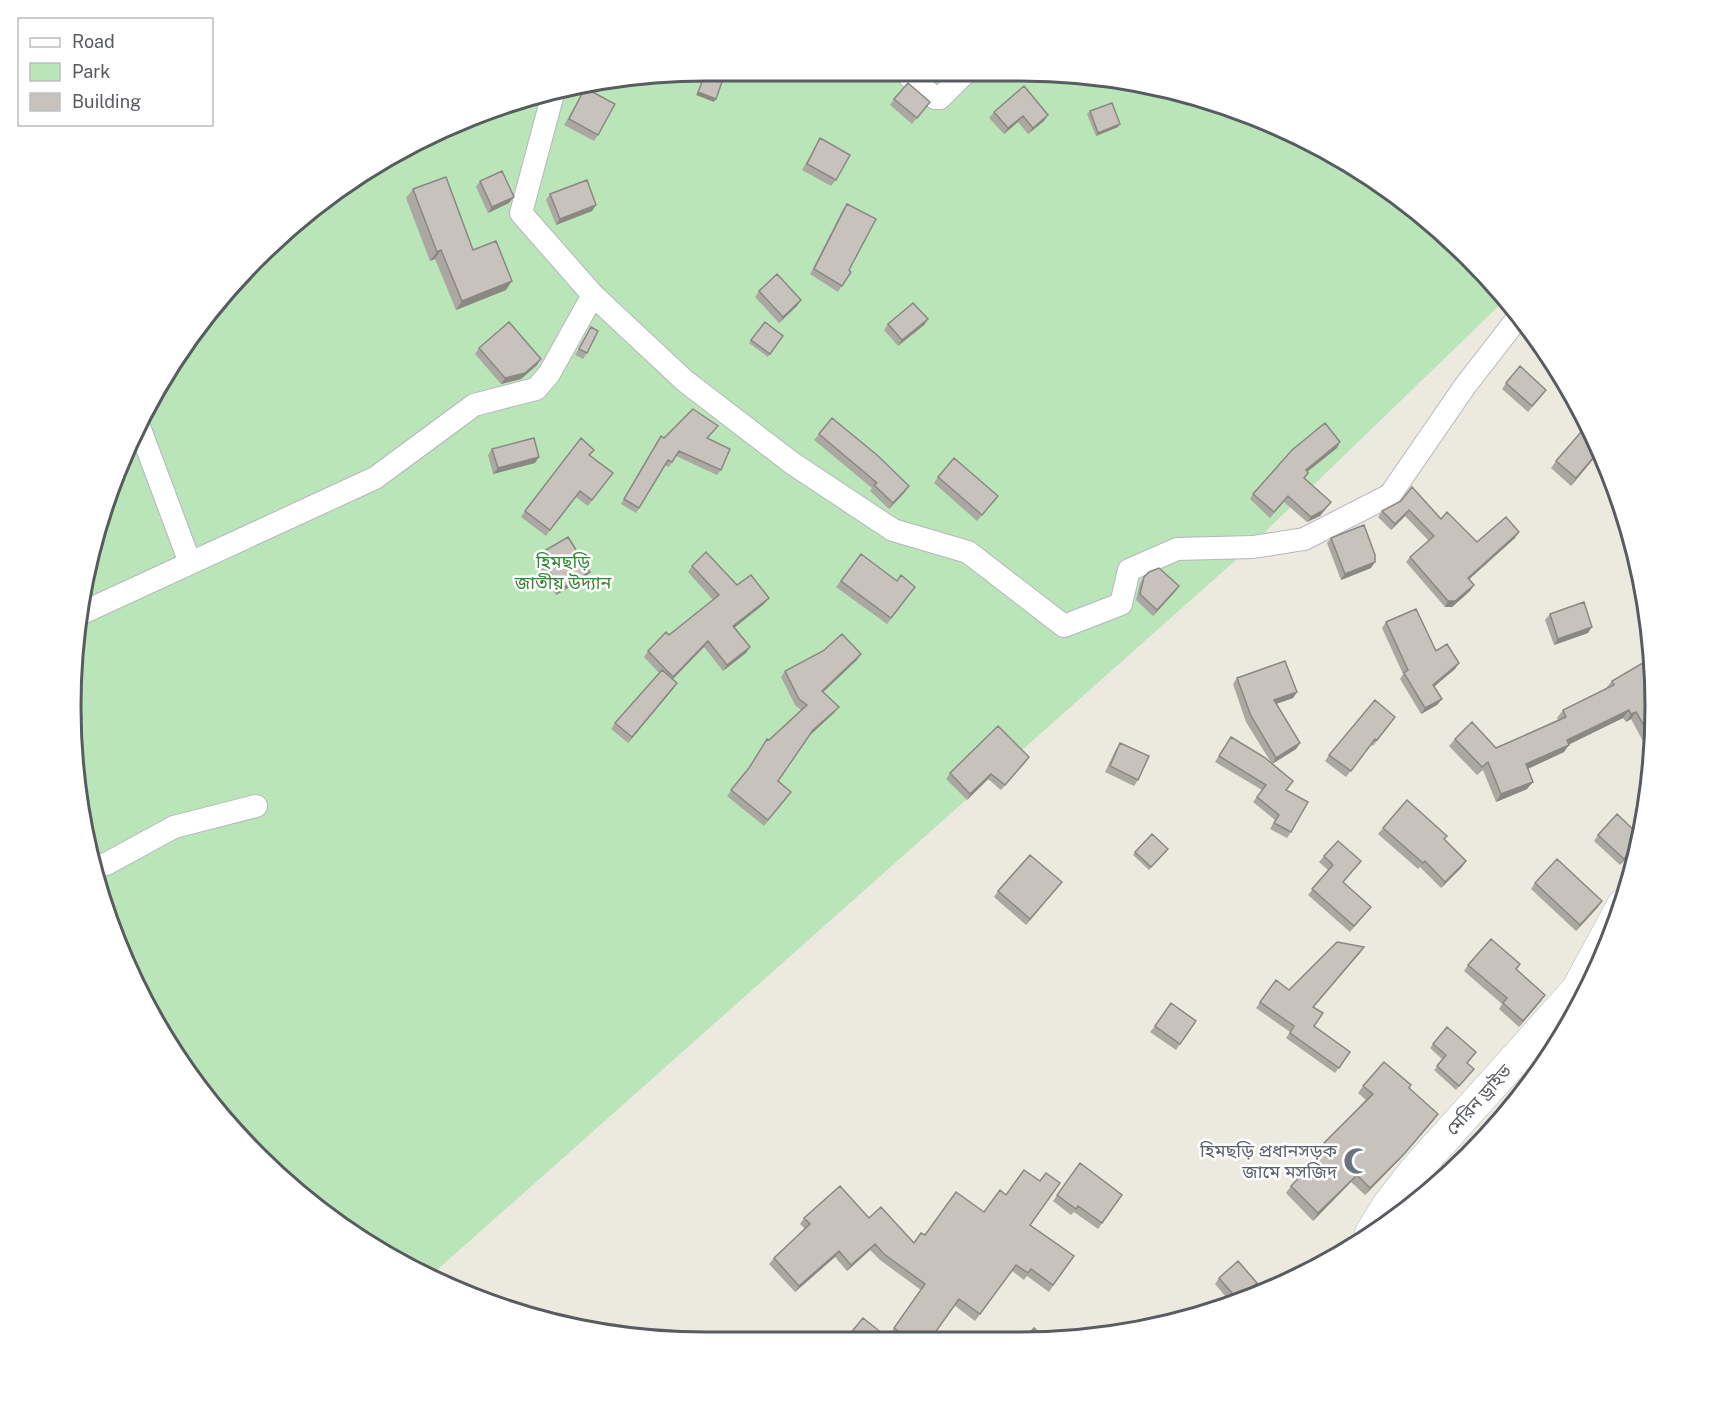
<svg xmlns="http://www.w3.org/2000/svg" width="1726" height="1413" font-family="'Public Sans','Noto Sans Bengali',sans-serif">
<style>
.green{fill:#bae5b9}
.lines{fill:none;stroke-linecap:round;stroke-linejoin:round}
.minor-casing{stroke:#b5b7bd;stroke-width:24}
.secondary-casing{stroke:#b5b9bf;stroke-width:33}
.minor{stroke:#fff;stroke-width:22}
.secondary{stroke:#fff;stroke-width:32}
.wall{fill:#aba8a2}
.shaded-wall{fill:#8b8884}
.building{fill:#c7c3bc;stroke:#8b8884;stroke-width:1.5}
.labels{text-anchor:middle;stroke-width:5;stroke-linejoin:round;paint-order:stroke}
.park-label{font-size:18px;fill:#328635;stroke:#fff}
.street-label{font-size:18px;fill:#585c61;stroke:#fff}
.worship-label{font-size:18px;fill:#5b616d;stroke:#fff;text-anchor:end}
.rim{fill:none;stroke:#585c61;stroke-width:3}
</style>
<rect width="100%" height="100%" fill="#ece9df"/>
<path class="green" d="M707 71 1061 72 1184 92 1263 119 1373 177 1469 257 1506 299 1237 559 428 1278 287 1185 202 1093 136 987 83 830 72 665 104 502 177 353 257 257 389 156 542 92Z"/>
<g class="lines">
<defs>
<path id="minor" d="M910 77 935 98H940L966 72
M554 90 521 213 593 295 685 381 792 463 893 530 968 552 1064 626 1121 604 1129 570 1177 549 1253 547 1304 539 1390 495 1465 386 1520 315
M140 429 190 563
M82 613 375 478 474 405 536 389 549 374 593 295
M95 866 106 864 174 827 256 806"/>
<path id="secondary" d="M1371 1233 1389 1204 1414 1172 1577 990 1623 905"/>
</defs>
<use href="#minor" class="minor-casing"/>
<use href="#secondary" class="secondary-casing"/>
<use href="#minor" class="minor"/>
<use href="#secondary" class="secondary"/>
</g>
<path class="wall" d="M994 72H1005L998 77Z
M585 88 598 135 594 141 564 125Z
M894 99 930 102 912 124 890 105Z
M1090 111 1118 127 1096 136 1087 114Z
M994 112 1048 115 1044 121 1028 134 1018 122 1004 134 989 118Z
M820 138 836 180 831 186 802 170Z
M480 181 509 203 488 213 476 187Z
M413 189 473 250 506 290 456 310 435 259 430 261 406 198Z
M550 194 596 205 592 211 556 225 546 200Z
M847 204 849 270 851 272 838 292 810 274 843 209Z
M759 291 801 300 797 306 779 323 755 297Z
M928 319 924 325 898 346 884 330 888 324Z
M765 322 783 336 768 357 749 343Z
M591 327 587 353 583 359 575 355Z
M479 348 537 365 521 379 501 384 475 354Z
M1506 383 1542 396 1528 412 1502 389Z
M718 426 708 438 721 470 717 475 676 456 669 467 665 465 636 513 621 504 661 436 664 438Z
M819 434 909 486 905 492 889 509 870 491 872 488 814 440Z
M1594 435 1605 466 1595 457 1571 486 1551 468 1556 461 1590 439Z
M1337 448 1307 472 1308 473 1305 478 1331 502 1320 516 1307 522 1284 502 1270 518 1250 499 1253 494Z
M492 449 535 463 493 474 488 455Z
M594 450 590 455 613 473 588 506 576 497 546 536 521 517 525 511Z
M938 477 993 502 977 521 934 483Z
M1401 501 1441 519 1477 542 1515 538 1469 579 1474 585 1470 591 1452 607H1445L1406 562 1410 557 1429 541 1405 516 1391 530 1378 517 1382 511Z
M1331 538 1371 568 1341 580 1327 543Z
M539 554 585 578 556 595 535 560Z
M861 554 911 593 887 624 836 587Z
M692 566 737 585 764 604 734 628 750 647 746 653 723 671 704 647 673 679 677 683 673 689 628 743 611 729 615 723 659 673 644 657 648 651 713 600 688 572Z
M1144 577 1179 586 1153 616 1136 600 1140 583Z
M1550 614 1588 633 1554 645 1545 620Z
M1386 622 1436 651 1455 669 1434 686 1442 699 1437 705 1421 714 1400 679 1403 674 1382 628Z
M857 660 823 692 834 713 809 736 778 781 791 792 764 826 727 796 748 770 769 740 801 710 795 705 781 677 785 671Z
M1654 665 1651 756 1631 719 1626 722 1623 718 1569 744 1564 752 1528 769 1527 789 1496 802 1483 770 1477 775 1449 746 1455 739 1496 748 1558 720 1557 718 1563 710 1606 688 1612 681Z
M1237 678 1297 692 1293 698 1276 704 1300 743 1296 749 1272 764 1246 722 1233 684Z
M1395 717 1373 746 1371 745 1346 777 1325 761 1329 755Z
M1231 737 1287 790 1291 832 1287 838 1270 829 1275 820 1253 802 1262 790 1215 762Z
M1120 743 1138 780 1134 786 1105 772 1116 749Z
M1026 762 1001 790 988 779 967 800 946 779 950 773Z
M1383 828 1444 839 1466 861 1462 867 1441 888 1420 867 1418 869 1378 834Z
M1598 835H1639L1637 846 1620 865 1594 841Z
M1135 852H1166L1149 870 1133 855Z
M1324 856 1361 861 1343 882 1371 907 1350 932 1308 895 1328 870 1319 862Z
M1535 883 1598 907 1576 931 1531 889Z
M1057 888 1026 925 994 897 998 891Z
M1364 947 1314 1007V1026L1350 1052 1335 1073 1286 1038 1290 1032 1256 1008 1276 980 1289 990Z
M1520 964 1516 970 1541 1001 1519 1027 1499 1009 1502 1004 1464 971 1468 965Z
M1196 1021 1176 1050 1150 1032 1155 1026Z
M1433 1044 1476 1052 1467 1063 1474 1069 1456 1090 1434 1070 1443 1060 1430 1048Z
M1363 1086 1409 1088 1438 1114 1433 1121 1399 1160 1365 1195 1351 1182 1313 1221 1286 1193 1291 1186 1323 1154 1319 1150 1324 1143 1366 1100 1358 1093Z
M1080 1163 1122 1195 1098 1229 1074 1212 1071 1215 1053 1201Z
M1449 1171 1421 1198 1418 1196 1422 1190Z
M984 1212 1030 1225 1074 1256 1049 1292 1027 1276 1024 1280 1012 1271 975 1321 954 1305 929 1341H900L890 1334 921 1290 880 1260 870 1250 847 1271 835 1257 795 1292 769 1264 774 1258 805 1229 800 1224 804 1218H869L914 1243 925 1235Z
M1219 1278 1257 1283 1253 1289 1240 1300 1231 1303 1215 1284Z"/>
<path class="shaded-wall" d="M698 92 716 99 714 102 696 95Z
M1048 115 1044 121 1028 134 1033 128Z
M1023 116 1018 122 1004 134 1008 128Z
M1120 124 1118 127 1096 136 1098 133Z
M425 141 424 142 408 149 410 147Z
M514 197 509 203 488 213 492 207Z
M596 205 592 211 556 225 560 219Z
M441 250 435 259 430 261 437 252Z
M512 281 506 290 456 310 462 301Z
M801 300 797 306 779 323 783 317Z
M928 319 924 325 898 346 902 340Z
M541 359 537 365 521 379 501 384 505 378Z
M1340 442 1337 448 1302 476 1306 470Z
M1599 451 1595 457 1571 486 1576 478Z
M539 457 535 463 493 474 498 468Z
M909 486 905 492 889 509 893 503Z
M1331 502 1320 516 1307 522 1311 517Z
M1409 510 1405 516 1391 530 1395 524Z
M1519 532 1515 538 1464 584 1468 578Z
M1375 562 1371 568 1341 580 1345 574Z
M590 572 585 578 556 595 561 589Z
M1474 585 1470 591 1452 607H1445L1448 601Z
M1179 586 1175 592 1153 616 1157 610Z
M769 598 764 604 729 632 733 626Z
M1592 627 1588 633 1554 645 1558 639Z
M708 641 704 647 669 683 673 677Z
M750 647 746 653 723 671 727 665Z
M861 654 857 660 818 697 822 691Z
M1459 663 1455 669 1429 691 1433 685Z
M677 683 673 689 628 743 632 737Z
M1297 692 1293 698 1270 706 1274 700Z
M1442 699 1437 705 1421 714 1425 708Z
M839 707 834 713 809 736 813 730Z
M1629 710 1623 718 1562 748 1567 740Z
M1636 712 1631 719 1626 722 1631 714Z
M1300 743 1296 749 1272 764 1276 758Z
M1569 745 1564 752 1521 772 1526 764Z
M991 774 988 779 967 800 970 794Z
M1533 782 1527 789 1496 802 1501 794Z
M1637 844V846L1620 865 1624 859Z
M1466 861 1462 867 1441 888 1445 882Z
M1062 882 1057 888 1026 925 1030 919Z
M1602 901 1598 907 1576 931 1580 925Z
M1364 947 1360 953 1309 1012 1313 1007Z
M1545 995 1541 1001 1519 1027 1523 1021Z
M1438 1114 1433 1121 1399 1160 1365 1195 1370 1188Z
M1357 1175 1351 1182 1313 1221 1318 1213Z
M875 1244 870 1250 847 1271 851 1265Z
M839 1251 835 1257 795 1292 799 1286Z
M1257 1283 1253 1289 1240 1300 1236 1301Z"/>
<path class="building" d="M706 72 723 79 716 99 698 92Z
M908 83 930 102 917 118 894 99Z
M1024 86 1048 115 1033 128 1023 116 1008 128 994 112Z
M585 88 615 104 598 135 569 119Z
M1112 103 1120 124 1098 133 1090 111Z
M820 138 850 155 836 180 807 164Z
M502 171 514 197 492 207 480 181Z
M446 177 473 250 496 241 512 281 462 301 441 250 437 252 413 189Z
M587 180 596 205 560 219 550 194Z
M847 204 876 219 849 270 851 272 842 286 814 269Z
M777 274 801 300 783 317 759 291Z
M913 303 928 319 902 340 888 324Z
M509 322 541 359 525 373 505 378 479 348Z
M765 322 783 336 770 354 751 340Z
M591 327 598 331 587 353 579 349Z
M1520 366 1546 390 1532 406 1506 383Z
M693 409 718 426 707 438 730 449 721 470 679 451 672 462 668 460 639 508 624 499 661 436 664 438Z
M832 418 877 455 909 486 893 503 874 485 877 483 819 434Z
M1325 423 1340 442 1306 470 1308 473 1304 478 1331 502 1324 510 1311 517 1288 496 1274 512 1253 494 1292 450Z
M1581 432 1590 439 1594 435 1599 451 1576 478 1556 461Z
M534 438 539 457 498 468 492 449Z
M581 438 594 450 589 455 613 473 592 500 580 491 550 530 525 511Z
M954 458 998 496 982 515 938 477Z
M1412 487 1441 519 1447 512 1477 542 1506 517 1519 532 1468 578 1474 585 1455 601H1448L1410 557 1434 536 1409 510 1395 524 1382 511 1401 501Z
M1364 525 1375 555V562L1345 574 1331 538Z
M568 537 590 572 561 589 539 554Z
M706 552 737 585 751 575 769 598 733 626 750 647 727 665 708 641 673 677 648 651 666 632 669 635 719 595 692 566Z
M861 554 897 581 901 575 915 587 891 618 841 581Z
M1159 568 1179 586 1157 610 1140 594 1144 577 1149 572Z
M1584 602 1592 627 1558 639 1550 614Z
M1416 609 1436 651 1447 644 1459 663 1433 685 1442 699 1425 708 1404 673 1408 670 1386 622Z
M842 634 861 654 822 691 839 707 813 730 778 781 791 792 768 820 731 790 749 768 767 739 769 740 807 705 799 699 785 671 823 651Z
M1653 657 1654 665 1652 739 1636 712 1631 714 1629 710 1567 740 1569 745 1526 764 1533 782 1501 794 1488 762 1482 767 1455 739 1472 722 1496 748 1566 717 1563 710 1614 685 1612 681Z
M1285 661 1297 692 1274 700 1300 743 1276 758 1251 716 1237 678Z
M662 670 677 683 632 737 615 723Z
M1375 700 1395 717 1377 740 1375 739 1351 771 1329 755Z
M998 726 1029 757 1005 785 991 774 970 794 950 773Z
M1231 737 1264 757 1293 781 1286 790 1308 802 1291 832 1274 823 1279 815 1257 797 1266 785 1219 756Z
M1120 743 1149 756 1138 780 1110 766Z
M1407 800 1447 836 1444 839 1466 861 1445 882 1425 861 1423 863 1383 828Z
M1617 814 1639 835 1637 844 1624 859 1598 835Z
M1152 834 1168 849 1151 867 1135 852Z
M1338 841 1361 861 1343 882 1371 907 1354 926 1312 889 1333 865 1324 856Z
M1030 855 1062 882 1030 919 998 891Z
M1557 859 1602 901 1580 925 1535 883Z
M1491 939 1520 964 1516 969 1545 995 1523 1021 1503 1003 1507 998 1468 965Z
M1337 942 1364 947 1313 1007 1323 1013 1314 1026 1350 1052 1339 1068 1290 1033 1294 1026 1260 1002 1276 980 1289 990Z
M1171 1003 1196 1021 1180 1044 1155 1026Z
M1447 1027 1476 1052 1467 1063 1474 1069 1459 1086 1437 1066 1446 1055 1433 1044Z
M1384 1062 1411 1085 1409 1088 1438 1114 1405 1153 1370 1188 1357 1175 1318 1213 1291 1186 1329 1147 1324 1143 1373 1094 1363 1086Z
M1080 1163 1122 1195 1102 1223 1078 1206 1076 1209 1057 1195Z
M1443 1166 1449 1171 1426 1193 1422 1190Z
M1024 1170 1040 1181 1046 1173 1060 1183 1030 1225 1074 1256 1053 1285 1031 1269 1028 1273 1016 1265 980 1314 959 1299 929 1341H913L894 1328 925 1284 884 1254 875 1244 851 1265 839 1251 799 1286 774 1258 810 1224 804 1218 840 1186 869 1218 881 1207 914 1243 921 1233 925 1235 956 1192 984 1212 1000 1190 1006 1195Z
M1238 1261 1257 1283 1238 1300 1219 1278Z
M863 1318 888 1338 885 1341H844Z
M1034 1328 1049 1341H1022Z"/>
<defs>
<symbol id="mosque-bare" viewBox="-9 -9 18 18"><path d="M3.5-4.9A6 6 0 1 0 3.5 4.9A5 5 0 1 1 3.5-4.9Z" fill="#6b7280" stroke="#fff" stroke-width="2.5" paint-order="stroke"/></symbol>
</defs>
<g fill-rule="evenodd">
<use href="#mosque-bare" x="1338" y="1142" width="38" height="38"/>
</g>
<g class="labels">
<g class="park-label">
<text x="563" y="568">হিমছড়ি<tspan x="563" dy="21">জাতীয় উদ্যান</tspan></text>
</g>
<g class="street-label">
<text transform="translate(1479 1100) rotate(-48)" y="6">মেরিন ড্রাইভ</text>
</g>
<g class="worship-label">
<text x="1337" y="1157">হিমছড়ি প্রধানসড়ক<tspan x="1337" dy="21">জামে মসজিদ</tspan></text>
</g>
</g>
<path d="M0 0H1726V1413H0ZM706 81H1020A625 625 0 0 1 1645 706V707A625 625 0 0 1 1020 1332H706A625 625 0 0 1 81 707V706A625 625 0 0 1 706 81Z" fill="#fff" fill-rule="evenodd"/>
<path class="rim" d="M706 81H1020A625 625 0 0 1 1645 706V707A625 625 0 0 1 1020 1332H706A625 625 0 0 1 81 707V706A625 625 0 0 1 706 81Z"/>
<rect x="18" y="18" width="195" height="108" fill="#ffffff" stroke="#bcbec0" stroke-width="1.5"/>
<rect x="30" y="38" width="30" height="9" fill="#ffffff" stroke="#bcbec0" stroke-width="1.5"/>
<text x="72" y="48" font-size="18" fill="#585c61">Road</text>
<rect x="30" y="63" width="30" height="18" fill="#bae5b9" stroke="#bcbec0" stroke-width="1.5"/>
<text x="72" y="78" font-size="18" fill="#585c61">Park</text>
<rect x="30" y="93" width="30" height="18" fill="#c7c3bc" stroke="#bcbec0" stroke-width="1.5"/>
<text x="72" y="108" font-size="18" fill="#585c61">Building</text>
</svg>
